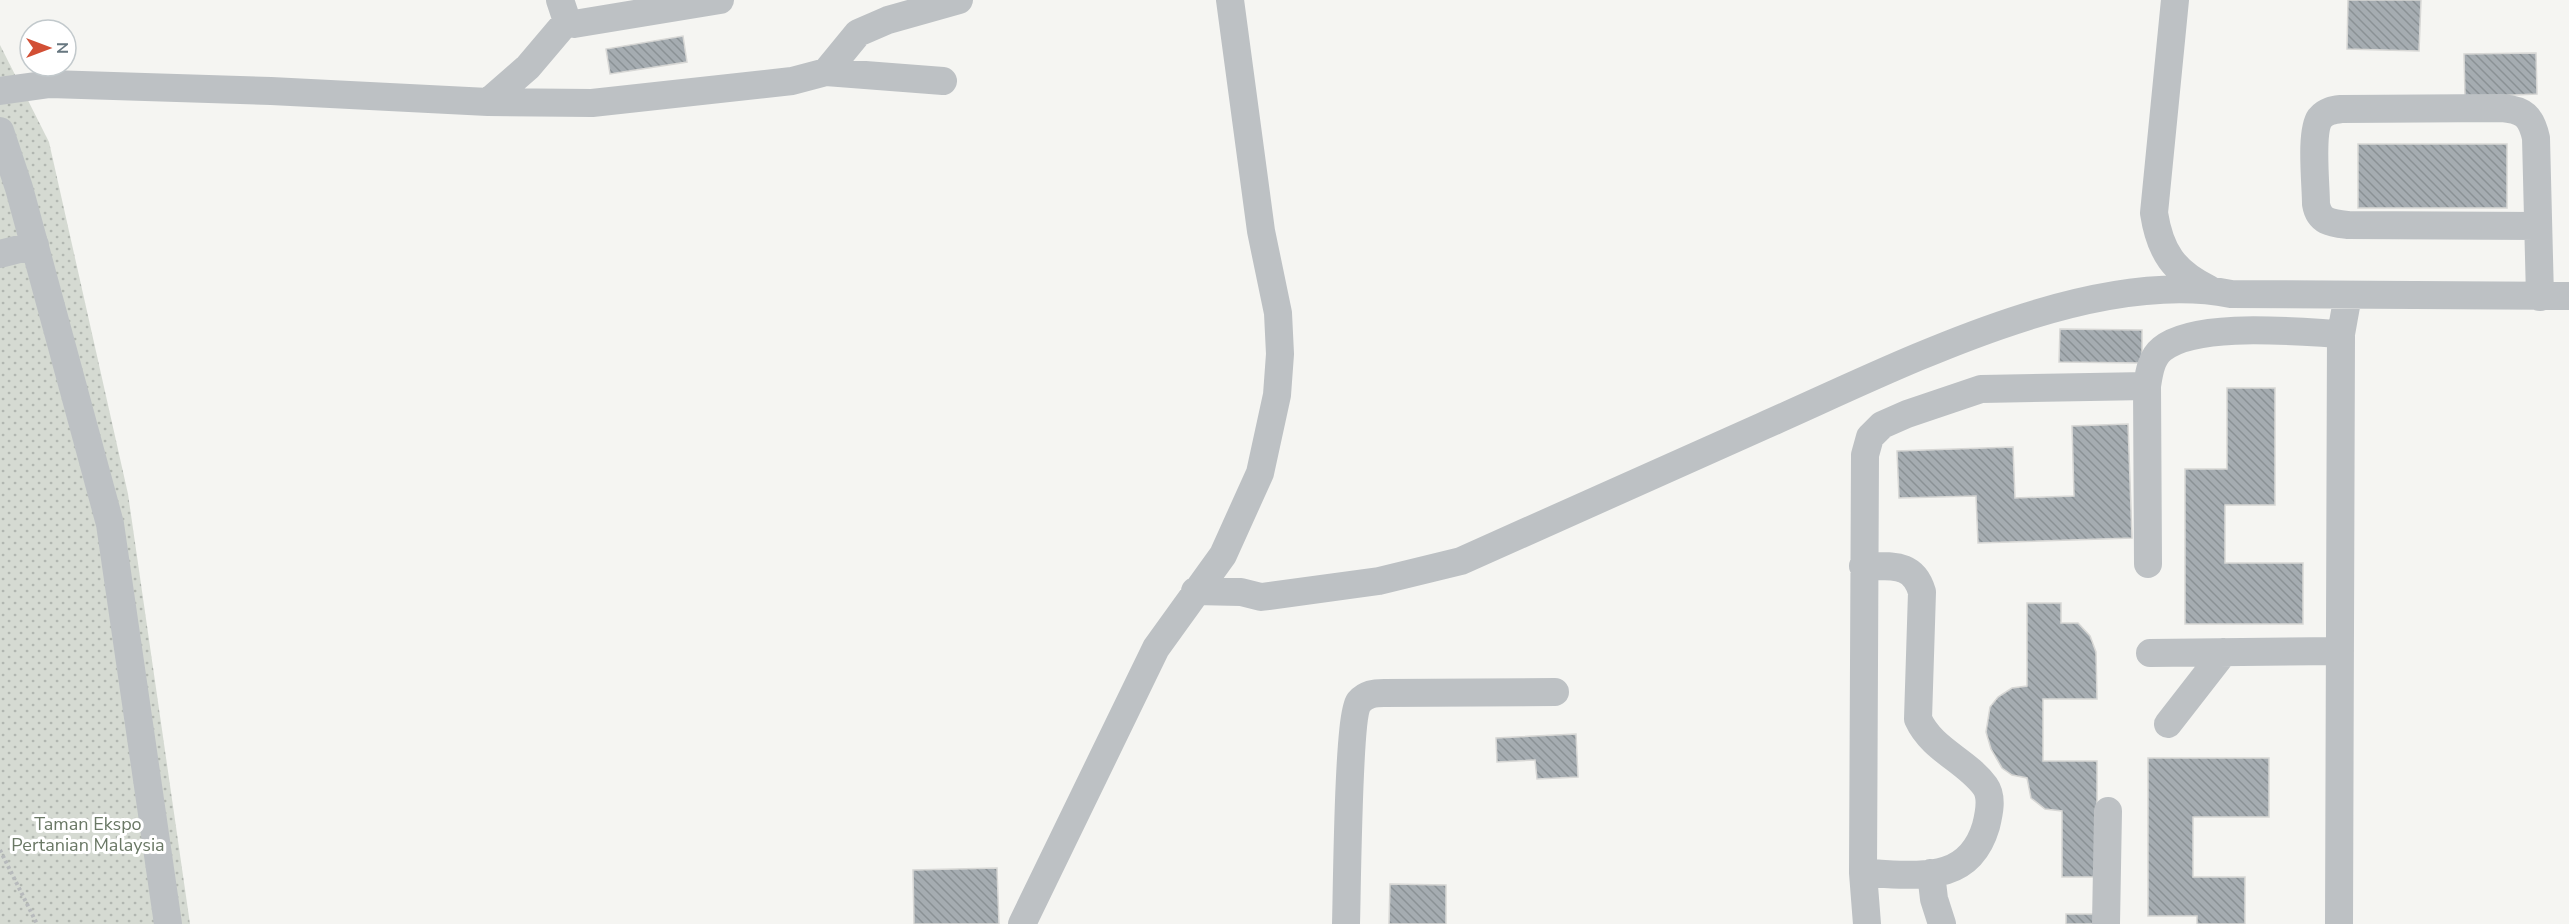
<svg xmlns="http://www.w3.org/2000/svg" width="2569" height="924" font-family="'Nunito Sans',sans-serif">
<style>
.grass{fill:url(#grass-dots)}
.building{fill:url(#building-back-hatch);stroke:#d7d7d5;stroke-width:1.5}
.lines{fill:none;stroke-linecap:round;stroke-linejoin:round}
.path{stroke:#b7babc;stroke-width:4;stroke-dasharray:3 3;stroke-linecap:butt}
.minor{stroke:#bdc1c4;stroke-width:28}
.labels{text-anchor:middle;stroke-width:6;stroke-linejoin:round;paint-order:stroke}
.park-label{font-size:18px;fill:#6a7865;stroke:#fff}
</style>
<defs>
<pattern id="grass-dots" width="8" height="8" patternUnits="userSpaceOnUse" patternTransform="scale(1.5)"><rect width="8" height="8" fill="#d5dad2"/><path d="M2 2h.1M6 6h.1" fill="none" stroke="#b1b6b0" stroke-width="1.8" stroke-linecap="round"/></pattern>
<pattern id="building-back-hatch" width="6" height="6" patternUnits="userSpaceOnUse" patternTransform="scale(1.5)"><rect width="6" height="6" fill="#a5acb1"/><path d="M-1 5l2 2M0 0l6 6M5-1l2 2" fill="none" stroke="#8a9195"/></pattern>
</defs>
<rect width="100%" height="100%" fill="#f5f5f2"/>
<path class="grass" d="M0 45 49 142 128 494 190 924H0Z"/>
<path class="building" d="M2348 0H2421L2419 51 2347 49Z
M683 36 687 62 610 74 606 49Z
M2536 53 2537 94 2465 97 2464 54Z
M2358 144H2507V208H2358Z
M2060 329 2142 330V363L2059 362Z
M2227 388H2275V505H2225V563H2303V624H2185V469H2227Z
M2128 424 2132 538 1978 543 1976 496 1899 498 1897 451 2013 447 2015 498 2074 496 2072 426Z
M2027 603H2061V623H2078L2090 636 2096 652 2097 699H2043V761H2097V877H2062V811L2045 809 2031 798 2027 778 2012 775 2002 768 1991 749 1986 732 1990 707 1998 697 2012 688 2027 686Z
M1576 734 1578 777 1537 779 1535 760 1497 762 1496 738Z
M2148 758H2269V817H2193V877H2245V924H2197V916H2148Z
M997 868 999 924H914L913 870Z
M1390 884 1446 885V924H1389Z
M2066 914H2101L2102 924H2066Z"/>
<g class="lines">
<path class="path" d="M0 850 37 924"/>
<path class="minor" d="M2175 0 2154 213C2160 252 2174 272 2209 289
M567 21 574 24 720 0
M826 72 943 81
M0 91 50 84 271 91 488 102 528 67 567 21 560 0
M488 102 592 103 792 81 826 72 858 33 888 20 959 0
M0 131 19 188 110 524 168 924
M2538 226 2348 225C2331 223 2319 222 2316 204 2316 185 2310 132 2320 118 2326 111 2333 110 2341 109L2502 108C2524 110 2531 116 2536 138L2540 297
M0 254 35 245
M2148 564 2147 386C2149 373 2151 358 2162 349 2196 321 2299 332 2341 334
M1195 591 1241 592 1261 597 1379 581 1461 561C1561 516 1662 471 1763 426 1893 369 2088 266 2231 294L2569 296
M2150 653 2340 651
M2168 724 2224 652
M1863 873C1914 874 1968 887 1986 826 1989 814 1993 797 1985 786 1966 760 1932 750 1918 719L1922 592C1913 561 1890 567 1863 566
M1931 873 1934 899 1942 924
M1022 924 1156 648 1223 555 1260 473 1277 395 1280 354 1278 313 1261 231 1230 0
M1346 924C1347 893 1348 717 1359 702 1366 694 1374 693 1384 693L1555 692
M1867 924 1863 873 1865 455 1870 437 1882 425 1907 414 1981 389 2147 386
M2106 924 2108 811
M2339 924 2341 334 2348 295"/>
</g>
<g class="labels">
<g class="park-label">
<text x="88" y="830">Taman Ekspo<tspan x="88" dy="21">Pertanian Malaysia</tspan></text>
</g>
</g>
<g transform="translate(48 48) rotate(90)"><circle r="28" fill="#ffffff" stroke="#c2c9cc" stroke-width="1.5"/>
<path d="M0-4.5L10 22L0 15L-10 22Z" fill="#d24f35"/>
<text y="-9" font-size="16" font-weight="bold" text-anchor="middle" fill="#677780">N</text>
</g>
</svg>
